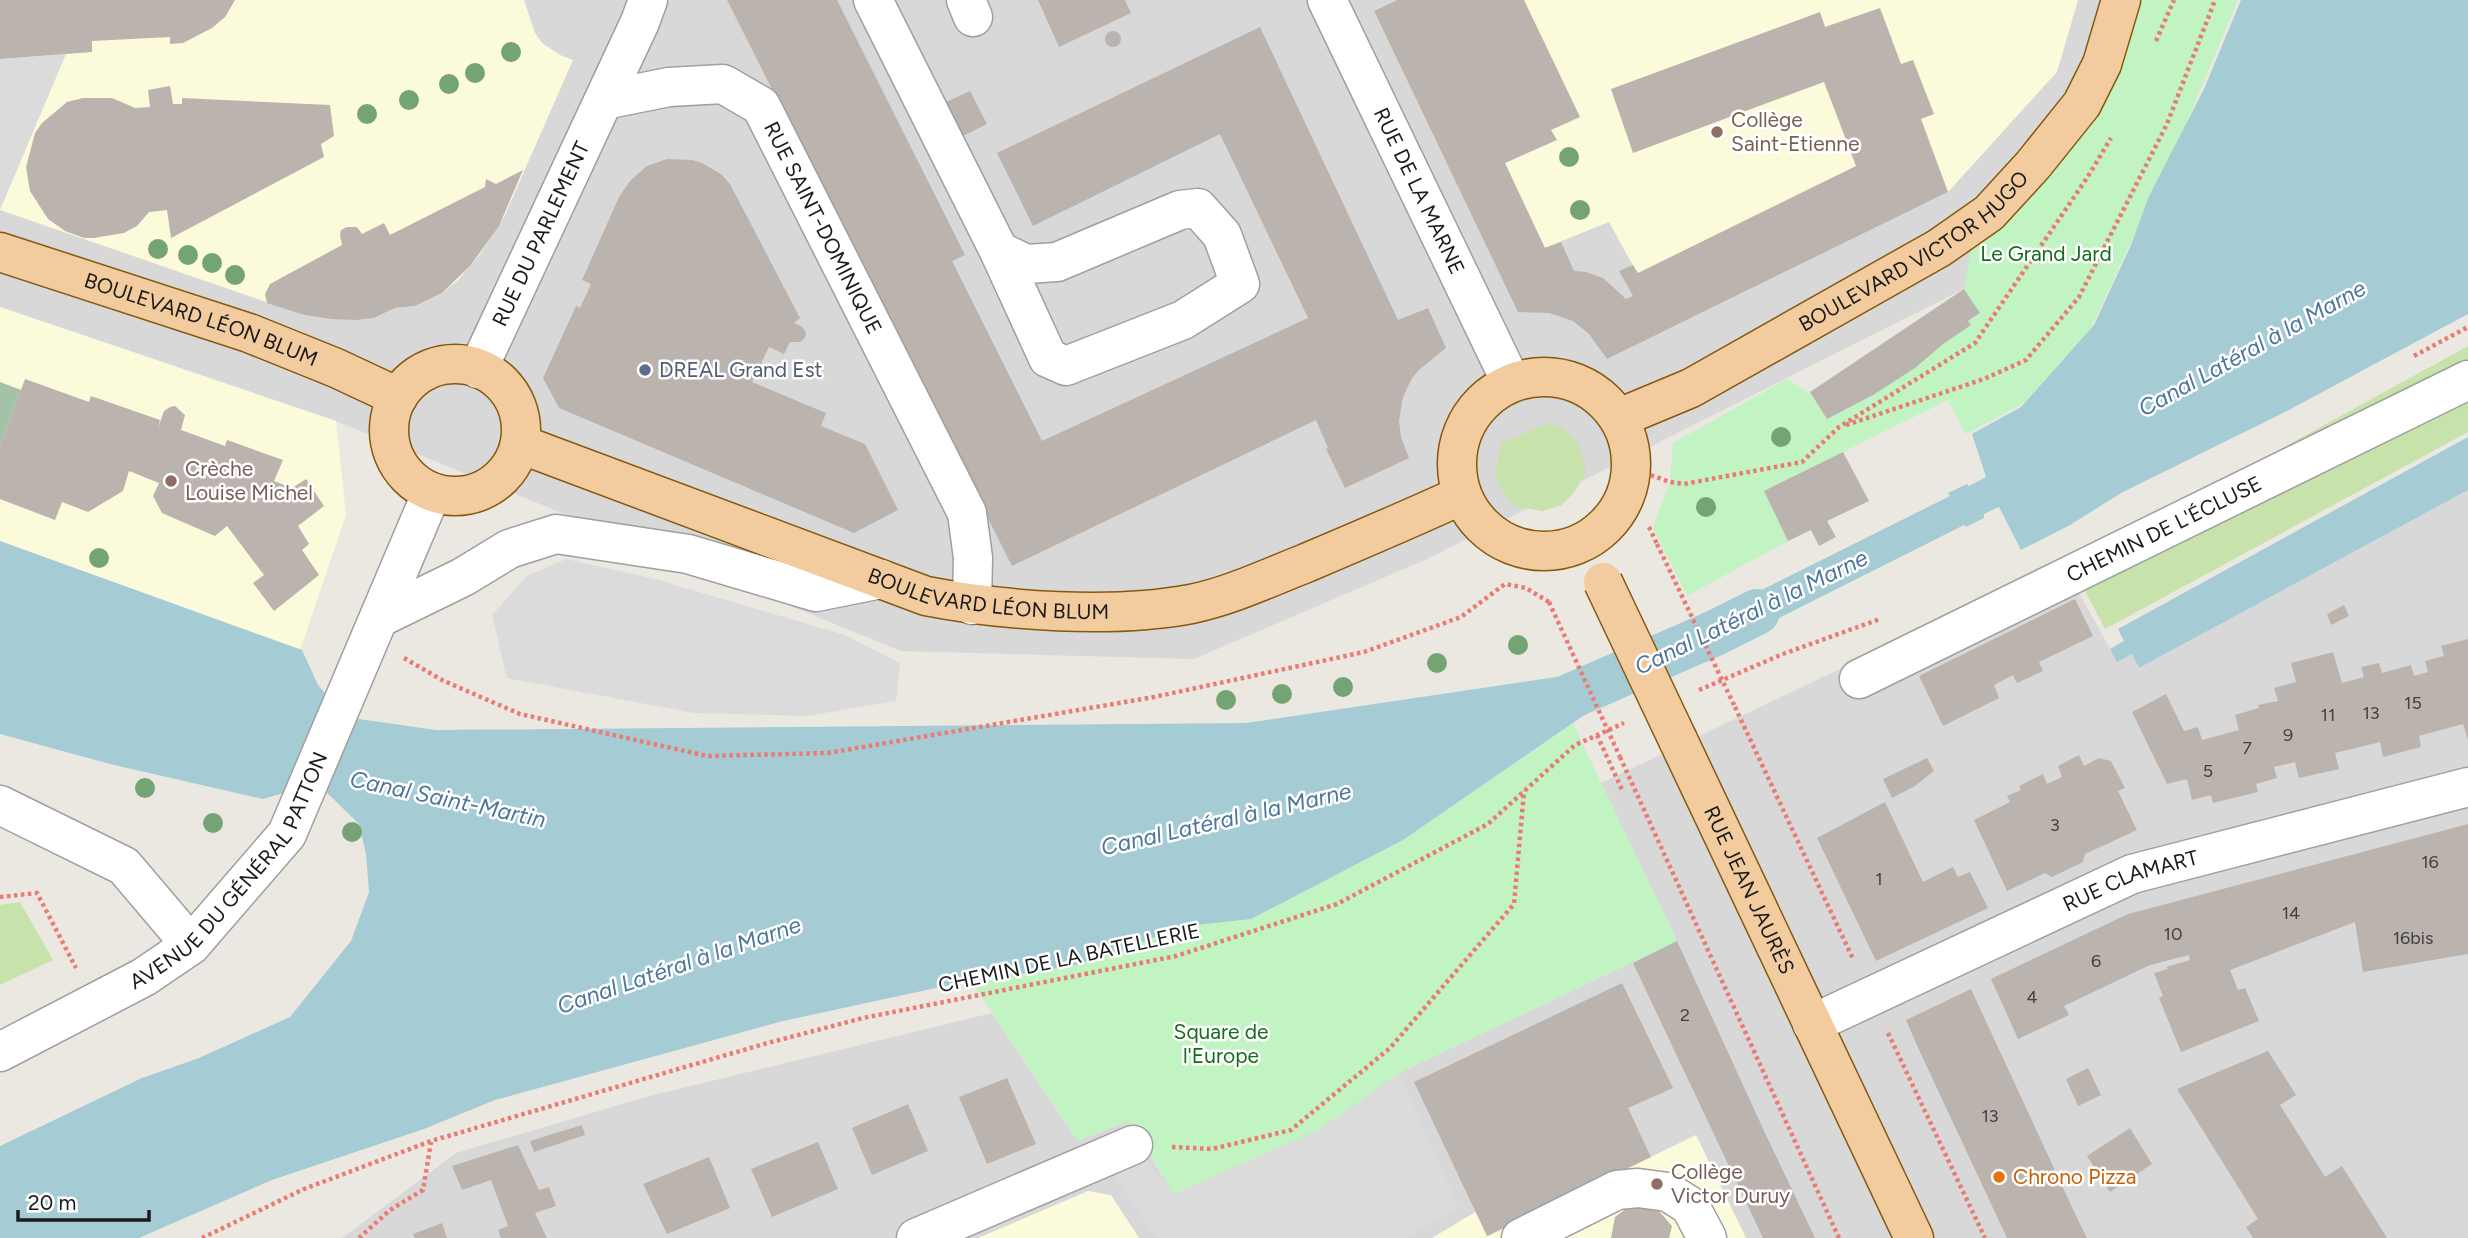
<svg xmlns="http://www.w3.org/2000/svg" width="2468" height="1238" font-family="Figtree,sans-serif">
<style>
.residential{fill:#d9d8d8}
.education{fill:#fbfada}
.grass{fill:#c7e2ab}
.cemetery{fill:#a4c2a8}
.park{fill:#c1f3c3}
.parking{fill:#dbdbdb}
.water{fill:#a5ccd5}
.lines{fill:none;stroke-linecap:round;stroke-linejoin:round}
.canal{stroke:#a5ccd5;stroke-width:46}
.building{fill:#bbb3ae}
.minor-casing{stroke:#9f9f9f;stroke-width:41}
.major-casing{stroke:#84590e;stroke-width:41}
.path{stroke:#eb7b72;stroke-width:4.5;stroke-dasharray:3.5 3.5;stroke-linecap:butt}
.minor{stroke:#fff;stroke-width:38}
.major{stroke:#f2cc9f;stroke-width:38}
.major-bridge-casing{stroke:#84590e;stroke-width:41;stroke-linecap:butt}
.path-bridge{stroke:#eb7b72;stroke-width:4.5;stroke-dasharray:3.5 3.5;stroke-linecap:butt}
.major-bridge{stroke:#f2cc9f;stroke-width:38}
.tree{fill:#75a474}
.education-dot{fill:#8d6e63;stroke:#fff;stroke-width:2.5}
.service-dot{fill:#5c6f8a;stroke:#fff;stroke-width:2.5}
.food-dot{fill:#e8710a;stroke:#fff;stroke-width:2.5}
.labels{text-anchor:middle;stroke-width:5;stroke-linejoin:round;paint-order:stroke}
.number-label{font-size:18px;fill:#434140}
.education-label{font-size:21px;fill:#785e54;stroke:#fff;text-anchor:start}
.street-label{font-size:21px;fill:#1b1b1b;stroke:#fff}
.park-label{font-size:21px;fill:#156c1a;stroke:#fff}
.service-label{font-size:21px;fill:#4e5e75;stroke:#fff;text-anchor:start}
.food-label{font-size:21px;fill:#c56008;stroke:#fff;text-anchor:start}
.water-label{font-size:23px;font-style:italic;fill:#4e7699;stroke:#fff}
</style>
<rect width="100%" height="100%" fill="#ebe8e1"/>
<path class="residential" d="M0 0H2146L2052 185 1964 289 1425 560 1194 659 901 651 336 421 0 307Z
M2468 490V1238H342L456 1153 653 1095 992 1013 1078 1141 1128 1121 1174 1194 1319 1130 1399 1073 1677 941 1601 783 2062 563 2117 661 2132 654 2139 668Z"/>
<path class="education" d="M0 0H524L535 33 542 43 560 55 573 60 504 217 480 254 458 280 442 293 415 306 395 308 374 318 330 319 304 315 0 210Z
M1397 0H2078L2057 72 1948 192 1668 329 1609 222 1497 267 1374 11Z
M0 307 336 421 346 515 300 650 0 541V447L21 390 0 382Z
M1696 1135 1746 1238H1432L1477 1211 1488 1236Z
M1088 1191 1111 1195 1139 1238H978Z"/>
<path class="grass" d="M2468 346V372L2157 517Z
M2468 385V432L2105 629 2078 577Z
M1549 423C1577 433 1579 443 1586 471L1576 490 1562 505 1543 511 1516 507 1507 498 1495 476 1501 443Z
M20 902 53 960 0 985V905Z"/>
<path class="cemetery" d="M0 382 21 390 0 447Z"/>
<path class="park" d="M2120 0H2238L2184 129 2090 330 2024 403 1966 434 1948 400 1764 491 1788 541 1687 596 1653 528 1670 482 1673 443 1787 379 1812 395 1827 419 1914 363 1980 313 1964 289 1975 223 2044 151Z
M1573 724 1677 941 1399 1073 1319 1130 1174 1194 1129 1121 1078 1141 972 983 1072 966 1112 955 1179 927 1251 919 1403 840Z"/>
<path class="parking" d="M66 54 0 210V59Z
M566 559 655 579 845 635 900 663 896 701 807 716 694 713 507 678 492 615 527 576Z
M1399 1073 1459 1208 1405 1238H1156L1111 1171 1133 1145 1174 1194 1319 1130Z"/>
<path class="water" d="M2241 0H2468V314L2285 412 2123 492 2070 525 2021 550 1999 507 1984 514V518L1966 527 1964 525 1727 644 1728 646 1710 656 1691 619 1710 610 1713 614 1950 496 1948 493 1967 484 1969 486 1986 477 1972 434 2021 407 2094 325 2131 245 2149 196 2204 89Z
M2468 437V490L2139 668 2132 654 2117 662 2110 649 2124 641 2118 629Z
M0 541 302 650 318 685 345 717 436 730 1246 723 1570 675 1589 712 1403 840 1251 919 1179 927 1112 955 1072 966 945 986 783 1021 495 1100 424 1129 272 1180 139 1238H0V1146L142 1078 199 1058 290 1017 351 941 369 892 366 854 359 824 317 783 263 799 110 764 0 734Z"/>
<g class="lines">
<path class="canal" d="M1523 717 1715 633 1757 612"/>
</g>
<path class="building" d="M0 0H235L225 17 212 28 183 43 170 44V37L92 41V52L0 59Z
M727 0H837L965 255 952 261 1042 441 1308 318 1220 134 1033 226 997 153 1260 27 1398 320 1428 308 1446 348 1420 369 1412 378 1403 397 1399 421 1401 437 1409 458 1345 488 1326 449 1328 448 1316 420 1012 566Z
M1038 0H1125L1131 13 1059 47Z
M1397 0H1524L1580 117 1551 130 1557 140 1505 163 1545 248 1561 242 1574 271 1586 272 1603 278 1626 299 1633 296 1619 271 1633 265 1638 273 1856 166 1824 82 1633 153 1611 89 1820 12 1825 27 1880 8 1901 64 1913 60 1934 114 1921 119 1948 192 1607 359 1589 334 1573 321 1549 313 1518 312 1374 11Z
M1105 39a8 8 0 1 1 16 0a8 8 0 1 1-16 0Z
M170 86 173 104H182V98L330 105 334 136 321 144 324 157 171 238 167 210 149 212 137 226 124 233 94 238H84L65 231 48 219 30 191 26 167 35 133 42 123 67 102 83 98H112L135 108 150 107 148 90Z
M970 91 987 124 963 136 946 102Z
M667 159 692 160 702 163 721 174 730 184 800 318 794 323 801 326 806 332 805 338 800 342H790L784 354 769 347 752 382 826 413 821 426 865 444 898 510 854 533 559 408 543 378 576 306 580 308 591 284 582 280 620 195 631 180 647 166Z
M523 170 499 226 470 266 442 293 415 306 395 308 374 318 356 320 330 319 304 315 267 303 265 294 270 284 342 245 340 235 341 230 347 227H357L362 234 384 223 390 235 485 187 486 179 496 184Z
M1964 289 1980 313 1968 321 1971 325 1943 344 1915 368 1873 395 1827 419 1810 392Z
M25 379 89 402 91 396 160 420 158 428 164 411 170 407 175 406 185 415 181 430 225 446 227 440 283 460 274 481 292 488 306 479 324 506 298 526 309 544 302 550 319 575 274 611 253 583 264 575 227 526 215 536 162 513 153 496 159 483 129 471 123 491 88 512 62 502 55 520 0 499V447Z
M1843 452 1869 501 1827 521 1836 537 1819 546 1811 530 1788 541 1764 491Z
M2075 599 2093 636 2039 662 2043 671 2017 683 2013 675 1994 685 1999 698 1943 726 1919 676Z
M2344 605 2349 616 2331 625 2327 614Z
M2468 639V740L2463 724 2419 736 2421 747 2383 757 2380 742 2335 753 2339 769 2299 778 2295 762 2274 767 2277 778 2256 784 2258 792 2213 803 2211 795 2192 800 2187 779 2167 784 2132 712 2166 694 2184 731 2198 727 2202 740 2239 730 2235 715 2259 708 2258 705 2278 701 2274 688 2296 682 2291 663 2333 652 2342 683 2364 677 2361 667 2379 663 2382 673 2411 665 2414 676 2428 672 2425 661 2444 656 2441 646Z
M2079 755 2084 766 2099 758 2111 761 2125 788 2118 791 2137 830 2085 854 2083 862 2052 877 2045 873 2007 891 1974 820 2010 802 2007 796 2021 790 2019 786 2043 774 2047 784 2062 777 2058 766Z
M1927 758 1934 771 1915 786 1892 798 1883 779Z
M1885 802 1923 882 1953 867 1958 877 1970 872 1988 908 1876 961 1817 838Z
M2468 824V954L2363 972 2355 922 2230 970 2238 990 2245 988 2259 1021 2181 1052 2159 998 2163 996 2154 973 2168 969 2166 967 2190 960 2189 955 2150 965 2064 1006 2069 1015 2018 1039 1991 979 2128 914Z
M1677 941 1765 1133 1815 1238H1763L1633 963Z
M1622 983 1673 1088 1628 1108 1651 1157 1487 1236 1414 1082Z
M1971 989 2078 1220 2087 1238H2007L1920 1052 1906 1020Z
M2268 1051 2296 1095 2280 1105 2325 1177 2342 1166 2387 1238H2253L2246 1227 2258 1219 2177 1089Z
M2088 1068 2101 1095 2078 1106 2066 1079Z
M1007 1078 1036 1144 987 1164 959 1097Z
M908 1104 928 1151 872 1175 852 1128Z
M582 1125 585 1135 534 1152 530 1141Z
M2130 1128 2152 1164 2110 1192 2087 1156Z
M818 1142 838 1189 772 1217 751 1169Z
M518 1145 539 1190 549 1187 556 1206 535 1213 547 1238H501L498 1230 508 1226 491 1180 462 1190 452 1166Z
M709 1157 730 1208 667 1234 643 1184Z
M1631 1205 1659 1211 1672 1226 1669 1238H1611L1615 1217Z
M442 1223 447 1238H415L413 1234Z"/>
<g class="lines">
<defs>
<g id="minor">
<path d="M873 0 999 251 1048 358 1066 366 1183 320 1240 284 1222 235 1198 208 1180 210 1057 262 1026 264 999 251"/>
<path d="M966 0 973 17"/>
<path id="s1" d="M1327 0 1511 382"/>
<path id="s2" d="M604 100 669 87 723 84 761 106 967 513 973 558 972 605"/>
<path id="s3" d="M478 369 640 22 648 0"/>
<path d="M379 618 463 577 509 549 556 534 688 554 816 592 881 579"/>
<path id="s4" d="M1859 679 2468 380"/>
<path d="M0 805 124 866 191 945"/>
<path id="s5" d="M1812 1024 2132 874 2468 787"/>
<path id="s6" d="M0 1052 144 977 191 945 287 834 432 492"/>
<path d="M916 1238 1133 1145"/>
<path d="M1521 1238 1617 1190 1638 1188 1668 1192 1690 1206 1707 1238"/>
</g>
<g id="major">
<path id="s7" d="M0 252 249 333 336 368 398 397"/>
<circle cx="455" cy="430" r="66"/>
<circle cx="1544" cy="464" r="87"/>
<path id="s8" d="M1619 418 1691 388 1939 248 1989 213 2033 165 2082 104 2102 64 2121 0"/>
<path id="s9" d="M520 444 926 596C1004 611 1112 619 1191 604 1230 596 1268 578 1306 563 1358 541 1410 519 1462 495"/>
<path id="s10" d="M1678 740 1914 1238"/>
</g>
</defs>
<use href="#minor" class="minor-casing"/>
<use href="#major" class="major-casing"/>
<path class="path" d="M2156 41 2174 0
M2414 356 2468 327
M1846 425 1984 379 2026 360 2079 297 2167 124 2215 0
M1631 468 1670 482 1684 484 1802 462 1839 427 1975 343 2087 178 2111 138
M1649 527 1657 544
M404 658 444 681 520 714 707 756 828 753 1154 697 1364 652 1461 617 1505 584 1526 588 1549 602
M1699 690 1783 654 1880 619
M1735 707 1853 959
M1597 735 1623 792
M1620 757 1839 1238
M0 897 37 893 76 968
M1888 1033 1985 1238
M1172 1147 1212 1149 1291 1130 1390 1048 1514 904 1524 791
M202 1238 304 1189 431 1141 764 1044 863 1018 1176 956 1337 904 1488 824 1575 745 1624 723
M359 1238 390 1210 423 1190 431 1142"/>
<use href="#minor" class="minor"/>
<use href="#major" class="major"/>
<defs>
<path id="major-bridge" d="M1603 582 1678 740"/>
</defs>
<use href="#major-bridge" class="major-bridge-casing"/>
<path class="path-bridge" d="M1657 544 1735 707
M1549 602 1620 757"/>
<use href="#major-bridge" class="major-bridge"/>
</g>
<g class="tree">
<circle cx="511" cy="52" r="10"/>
<circle cx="475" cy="73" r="10"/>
<circle cx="449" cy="84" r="10"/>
<circle cx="409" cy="100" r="10"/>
<circle cx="367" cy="114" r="10"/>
<circle cx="1569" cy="157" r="10"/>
<circle cx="1580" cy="210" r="10"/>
<circle cx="158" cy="249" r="10"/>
<circle cx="188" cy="255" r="10"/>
<circle cx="212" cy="263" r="10"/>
<circle cx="235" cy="275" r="10"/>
<circle cx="1781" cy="437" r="10"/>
<circle cx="1706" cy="507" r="10"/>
<circle cx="99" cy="558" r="10"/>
<circle cx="1518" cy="645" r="10"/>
<circle cx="1437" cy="663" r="10"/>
<circle cx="1343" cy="687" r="10"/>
<circle cx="1282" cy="694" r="10"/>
<circle cx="1226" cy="700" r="10"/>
<circle cx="145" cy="788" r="10"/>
<circle cx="213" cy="823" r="10"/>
<circle cx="352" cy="832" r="10"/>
</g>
<g class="education-dot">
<circle cx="1717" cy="132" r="7"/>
<circle cx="171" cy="481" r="7"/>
<circle cx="1657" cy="1184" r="7"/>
</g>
<circle class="service-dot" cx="645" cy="370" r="7"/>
<circle class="food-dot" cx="1999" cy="1177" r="7"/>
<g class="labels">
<g class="number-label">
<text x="2413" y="709">15</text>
<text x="2371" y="719">13</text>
<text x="2328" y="721">11</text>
<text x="2288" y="741">9</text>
<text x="2247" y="754">7</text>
<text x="2208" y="777">5</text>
<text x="2055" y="831">3</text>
<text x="2430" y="868">16</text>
<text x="1879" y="885">1</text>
<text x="2291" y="919">14</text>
<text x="2173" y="940">10</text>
<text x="2413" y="944">16bis</text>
<text x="2096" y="967">6</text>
<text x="2032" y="1003">4</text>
<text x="1685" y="1021">2</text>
<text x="1990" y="1122">13</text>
</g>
<g class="education-label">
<text x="1731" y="127">Collège<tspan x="1731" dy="24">Saint-Etienne</tspan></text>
<text x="185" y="476">Crèche<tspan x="185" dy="24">Louise Michel</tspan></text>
<text x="1671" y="1179">Collège<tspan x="1671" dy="24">Victor Duruy</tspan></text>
</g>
<g class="street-label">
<text dy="7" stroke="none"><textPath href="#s1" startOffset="212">RUE DE LA MARNE</textPath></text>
<text dy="7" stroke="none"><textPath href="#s2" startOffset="301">RUE SAINT-DOMINIQUE</textPath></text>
<text dy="7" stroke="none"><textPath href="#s3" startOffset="149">RUE DU PARLEMENT</textPath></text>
<text dy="7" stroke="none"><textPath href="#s8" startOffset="340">BOULEVARD VICTOR HUGO</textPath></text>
<text dy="7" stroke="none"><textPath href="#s7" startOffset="212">BOULEVARD LÉON BLUM</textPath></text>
<text dy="7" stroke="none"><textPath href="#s4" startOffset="340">CHEMIN DE L'ÉCLUSE</textPath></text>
<text dy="7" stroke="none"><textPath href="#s9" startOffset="495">BOULEVARD LÉON BLUM</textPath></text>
<text dy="7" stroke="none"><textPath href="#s6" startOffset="301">AVENUE DU GÉNÉRAL PATTON</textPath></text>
<text dy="7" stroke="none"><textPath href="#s5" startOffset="350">RUE CLAMART</textPath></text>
<text dy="7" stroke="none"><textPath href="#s10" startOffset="166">RUE JEAN JAURÈS</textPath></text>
<text transform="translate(1069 958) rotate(-12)" y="7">CHEMIN DE LA BATELLERIE</text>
</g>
<g class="park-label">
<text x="2046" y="261">Le Grand Jard</text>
<text x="1221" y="1039">Square de<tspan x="1221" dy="24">l'Europe</tspan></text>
</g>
<g class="service-label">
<text x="659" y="377">DREAL Grand Est</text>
</g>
<g class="food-label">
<text x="2013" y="1184">Chrono Pizza</text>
</g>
<g class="water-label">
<text transform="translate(2252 348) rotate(-29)" y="8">Canal Latéral à la Marne</text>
<text transform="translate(1751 612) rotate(-26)" y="8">Canal Latéral à la Marne</text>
<text transform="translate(448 799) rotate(12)" y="8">Canal Saint-Martin</text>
<text transform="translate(1226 819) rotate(-13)" y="8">Canal Latéral à la Marne</text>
<text transform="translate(679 965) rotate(-19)" y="8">Canal Latéral à la Marne</text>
</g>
</g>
<path d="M18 1210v10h131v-10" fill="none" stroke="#1b1b1b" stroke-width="3.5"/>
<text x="28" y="1210" font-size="21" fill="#1b1b1b" stroke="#ffffff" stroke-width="5" paint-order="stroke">20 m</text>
</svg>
